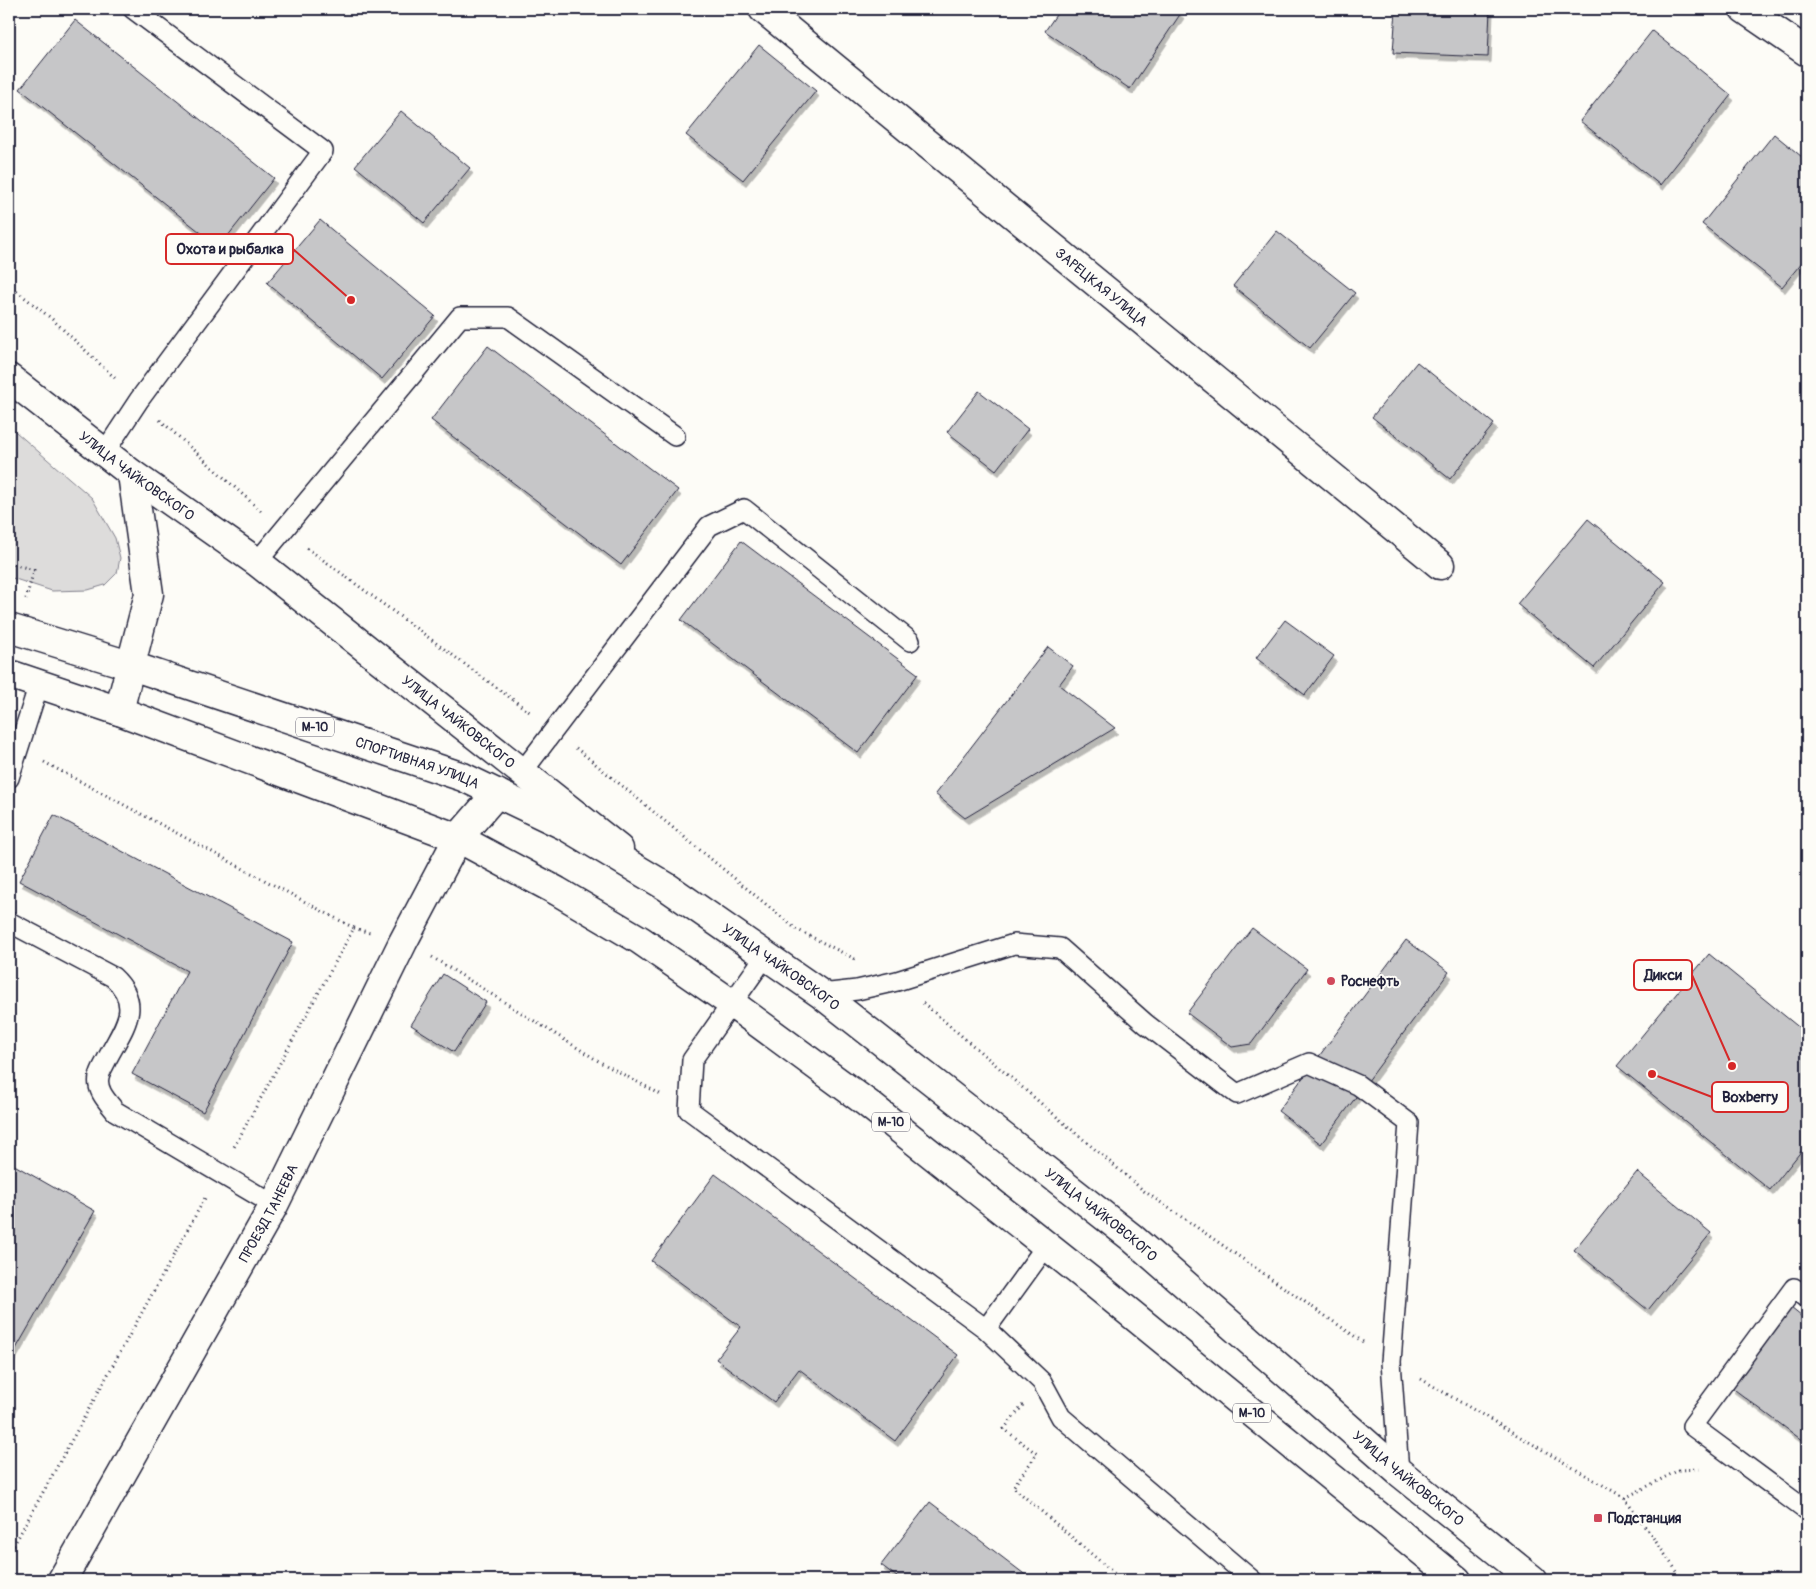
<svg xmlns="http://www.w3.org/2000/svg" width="1816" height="1589" font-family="Pangolin,sans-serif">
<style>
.green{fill:#dddcdb;stroke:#807f8b}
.building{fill:#c6c6c8;stroke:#22223b;filter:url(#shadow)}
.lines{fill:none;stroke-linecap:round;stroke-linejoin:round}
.lane-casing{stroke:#22223b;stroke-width:22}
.street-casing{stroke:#22223b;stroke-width:31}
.secondary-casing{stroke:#22223b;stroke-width:31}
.highway-casing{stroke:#22223b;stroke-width:31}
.path{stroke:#22223b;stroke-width:3;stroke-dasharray:1 4;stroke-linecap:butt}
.lane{stroke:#fdfcf7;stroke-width:19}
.street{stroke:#fdfcf7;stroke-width:28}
.secondary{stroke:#fdfcf7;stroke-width:28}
.highway{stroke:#fdfcf7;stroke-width:28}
.poi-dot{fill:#d1495b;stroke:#fdfcf7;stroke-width:2}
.labels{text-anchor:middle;stroke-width:4;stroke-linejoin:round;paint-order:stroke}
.shield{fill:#fdfcf7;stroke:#646373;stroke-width:1}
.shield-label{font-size:12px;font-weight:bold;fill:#22223b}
.street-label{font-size:14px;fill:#22223b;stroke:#fdfcf7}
.poi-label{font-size:14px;font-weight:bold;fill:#22223b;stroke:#fdfcf7;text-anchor:start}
.leader{fill:none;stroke:#d62828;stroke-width:2}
.callout-dot{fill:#d62828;stroke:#fdfcf7;stroke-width:2}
.callout{fill:#fdfcf7;stroke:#d62828;stroke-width:2}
.callout-label{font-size:15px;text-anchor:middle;font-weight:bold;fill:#22223b}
</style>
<defs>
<filter id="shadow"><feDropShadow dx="3" dy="5.5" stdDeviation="0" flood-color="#0004"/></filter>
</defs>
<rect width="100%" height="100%" fill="#fdfcf7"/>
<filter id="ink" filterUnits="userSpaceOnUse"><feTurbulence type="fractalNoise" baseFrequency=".02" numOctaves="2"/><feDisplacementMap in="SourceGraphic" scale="10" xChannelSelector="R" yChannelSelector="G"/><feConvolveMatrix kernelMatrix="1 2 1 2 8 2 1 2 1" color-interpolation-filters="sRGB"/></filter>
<g filter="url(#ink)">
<path class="green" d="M9 426 92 498 115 538 120 558 117 573 105 585 88 590 52 591 9 577Z"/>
<path class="building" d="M1060 9H1175L1181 13 1130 89 1045 31Z
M1396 9H1490L1488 57 1393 53Z
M75 20 274 178 219 247 20 89Z
M1652 31 1731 95 1660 185 1580 121Z
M759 45 816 91 743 180 686 135Z
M401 111 470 168 424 223 355 166Z
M1774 134 1807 161V256L1782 287 1702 224Z
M320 220 435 316 382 379 267 283Z
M1277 231 1355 293 1310 348 1233 286Z
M488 346 678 490 621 565 431 420Z
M1417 362 1494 424 1450 479 1372 417Z
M979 391 1028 429 996 470 947 432Z
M1588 519 1665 582 1594 668 1517 604Z
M741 541 918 674 858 753 681 620Z
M1285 620 1334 656 1305 695 1256 658Z
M1048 647 1073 666 1059 685 1115 728 965 818 935 794Z
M54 815 293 942 203 1112 132 1074 187 971 19 881Z
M1252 928 1307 969 1251 1044 1232 1047 1187 1013Z
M1406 940 1449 972 1321 1144 1278 1111Z
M1709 954 1807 1034V1144L1770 1190 1617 1066Z
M443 974 486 1002 454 1052 411 1025Z
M9 1162 95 1211 9 1361Z
M1637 1172 1711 1233 1648 1310 1574 1250Z
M715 1174 958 1355 895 1441 799 1369 774 1402 716 1359 741 1327 651 1261Z
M1791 1308 1807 1321V1444L1731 1387Z
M930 1502 1032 1580H901L881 1565Z"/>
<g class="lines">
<defs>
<path id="lane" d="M104 453 139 400 323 151 133 9
M257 562 460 317H508L675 436
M523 771 709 526 744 509 910 641
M9 778 39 684
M9 922 113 977C144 1006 123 1028 107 1059 105 1064 100 1071 99 1077 96 1090 107 1101 115 1111L274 1205
M766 955 692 1060 689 1110 986 1329
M821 994 857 990 897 981 1014 944 1060 948 1146 1024 1237 1094 1309 1063 1358 1085 1409 1123 1391 1362 1399 1472
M1046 1246 986 1329 1042 1382 1061 1417 1252 1580
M1807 1298 1794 1288 1692 1426 1807 1511"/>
<g id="street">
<path id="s1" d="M763 9 1440 565"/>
<path d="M1744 9 1807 52"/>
<path id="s2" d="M62 1580 274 1205 403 942 458 838 497 793"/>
</g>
<g id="secondary">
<path id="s3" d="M9 378 132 474 257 562 619 849"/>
<path d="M119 711 149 594 132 474"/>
</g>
<g id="highway">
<path id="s4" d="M9 628 132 666 463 777 565 826 667 887 821 994 1131 1237 1399 1472 1533 1580"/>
<path d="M9 674 119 711 458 838 557 891 640 940 731 1003 867 1103 1096 1285 1457 1580"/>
</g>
</defs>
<use href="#lane" class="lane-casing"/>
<use href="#street" class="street-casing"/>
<use href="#secondary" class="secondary-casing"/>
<use href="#highway" class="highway-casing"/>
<path class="path" d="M9 285 52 319 117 380
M160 420 261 511
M307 548 531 713
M9 563 34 570 26 599
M576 748 796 929 855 959
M44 762 354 928 234 1147
M354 928 370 933
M432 957 600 1062 660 1094
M923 1003 1144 1191 1363 1342
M1421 1379 1625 1498 1683 1580
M1023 1405 1004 1429 1037 1454 1013 1487 1122 1580
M1625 1498 1679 1470 1700 1469
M9 1554 205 1198"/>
<use href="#lane" class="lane"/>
<use href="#street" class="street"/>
<use href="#secondary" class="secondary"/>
<use href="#highway" class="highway"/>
</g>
</g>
<g class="poi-dot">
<circle cx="1331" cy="981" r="5"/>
<rect x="1593" y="1513" width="10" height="10" rx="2.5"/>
</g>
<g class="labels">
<g class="shield">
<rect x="296" y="717.5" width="38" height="19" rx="4"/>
<rect x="872" y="1112.5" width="38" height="19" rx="4"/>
<rect x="1233" y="1403.5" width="38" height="19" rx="4"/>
</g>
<g class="shield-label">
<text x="315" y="731">М-10</text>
<text x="891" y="1126">М-10</text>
<text x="1252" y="1417">М-10</text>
</g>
<g class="street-label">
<text dy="5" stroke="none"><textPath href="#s1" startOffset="438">ЗАРЕЦКАЯ УЛИЦА</textPath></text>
<text dy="5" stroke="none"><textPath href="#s3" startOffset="161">УЛИЦА ЧАЙКОВСКОГО</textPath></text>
<text dy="5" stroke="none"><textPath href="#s3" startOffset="566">УЛИЦА ЧАЙКОВСКОГО</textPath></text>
<text dy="5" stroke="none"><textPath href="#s4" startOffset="430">СПОРТИВНАЯ УЛИЦА</textPath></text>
<text dy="5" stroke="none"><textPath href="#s4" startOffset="849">УЛИЦА ЧАЙКОВСКОГО</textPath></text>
<text dy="5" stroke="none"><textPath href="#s2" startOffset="421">ПРОЕЗД ТАНЕЕВА</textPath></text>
<text dy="5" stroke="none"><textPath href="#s4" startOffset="1254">УЛИЦА ЧАЙКОВСКОГО</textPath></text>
<text dy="5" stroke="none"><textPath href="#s4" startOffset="1659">УЛИЦА ЧАЙКОВСКОГО</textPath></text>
</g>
<g class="poi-label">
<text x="1341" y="986">Роснефть</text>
<text x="1608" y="1523">Подстанция</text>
</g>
</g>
<path class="leader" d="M351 300L293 249M1732 1066L1692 975M1652 1074L1712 1097"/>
<g class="callout-dot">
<circle cx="351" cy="300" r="5"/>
<circle cx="1732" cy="1066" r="5"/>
<circle cx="1652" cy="1074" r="5"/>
</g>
<g class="callout">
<rect x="166" y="234" width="127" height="30" rx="5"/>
<rect x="1634" y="960" width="58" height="30" rx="5"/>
<rect x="1712" y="1082" width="76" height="30" rx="5"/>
</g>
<g class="callout-label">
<text x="230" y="254">Охота и рыбалка</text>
<text x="1663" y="980">Дикси</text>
<text x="1750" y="1102">Boxberry</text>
</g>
<rect width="1816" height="1589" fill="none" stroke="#fdfcf7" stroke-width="30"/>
<rect x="15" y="15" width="1786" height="1559" fill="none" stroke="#22223b" stroke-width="2" filter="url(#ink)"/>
</svg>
